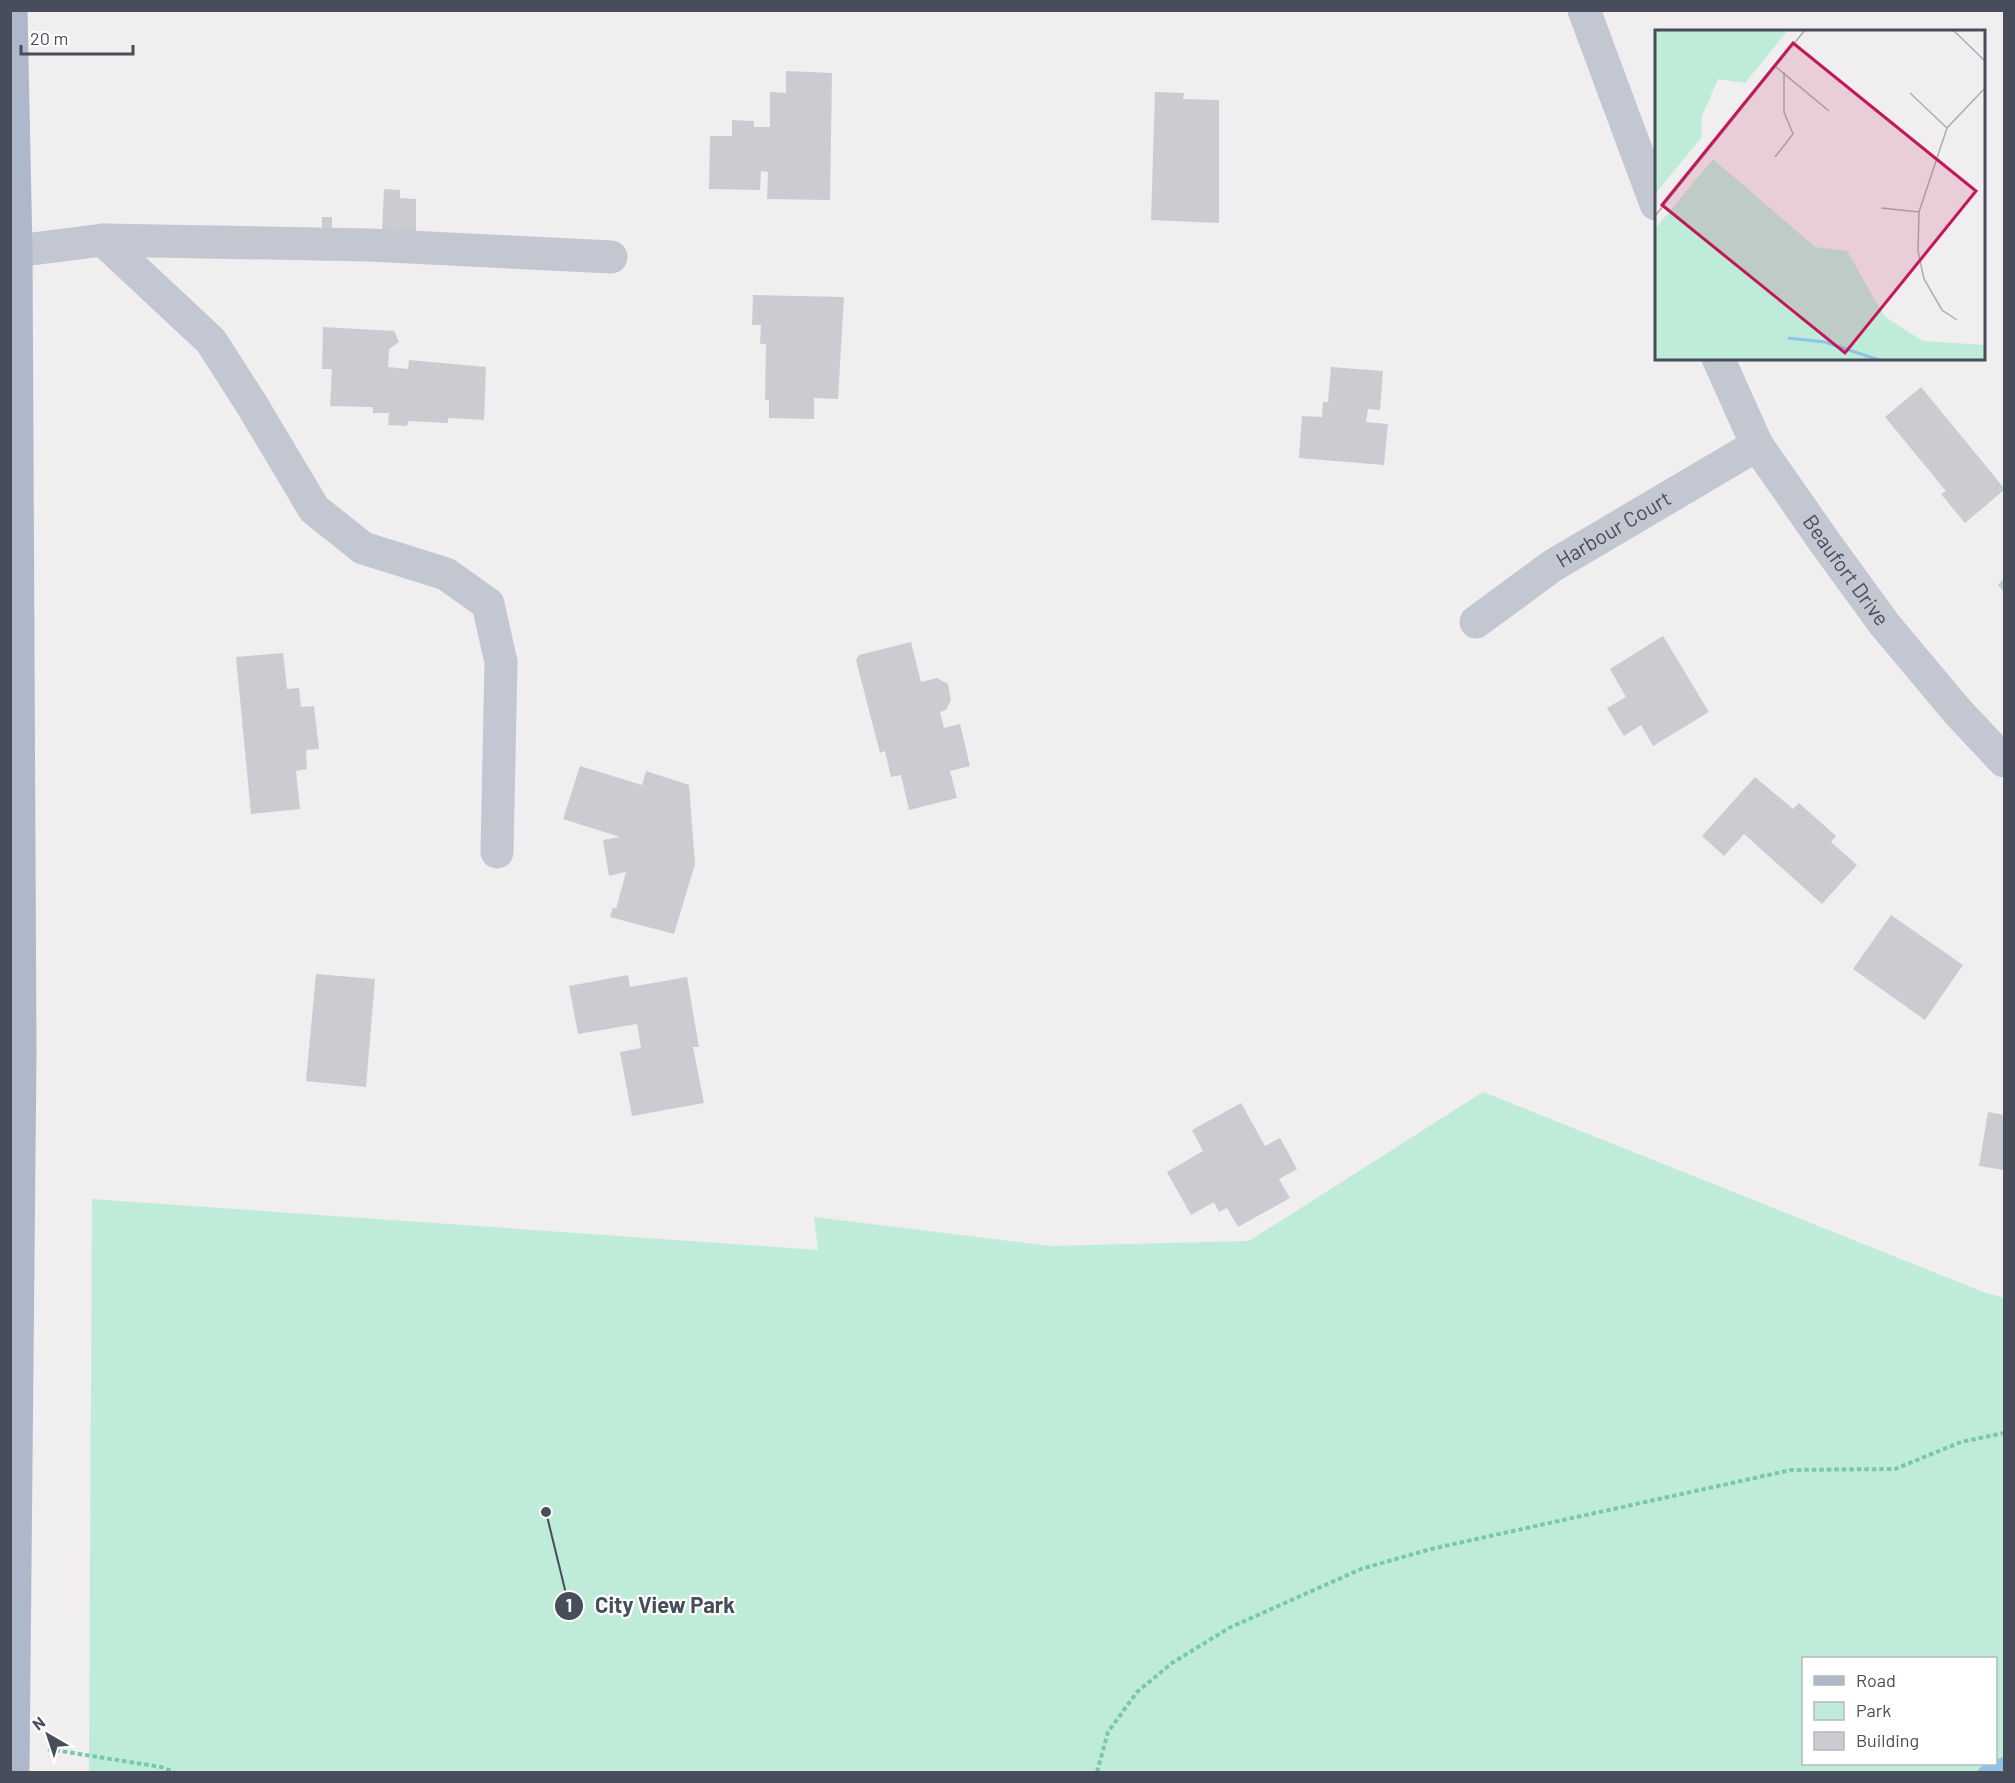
<svg xmlns="http://www.w3.org/2000/svg" width="2015" height="1783" font-family="Barlow,sans-serif">
<style>
.green{fill:#beecd8;fill-rule:evenodd}
.lines{fill:none;stroke-linecap:round;stroke-linejoin:round}
.stream{stroke:#8dc4e7;stroke-width:12}
.building{fill:#cbccd2}
.path{stroke:#78c8af;stroke-width:4;stroke-dasharray:4.5 3;stroke-linecap:butt}
.minor{stroke:#c2c7d2;stroke-width:33}
.major{stroke:#aeb8cb;stroke-width:33}
.labels{text-anchor:middle;stroke-width:4.5;stroke-linejoin:round;paint-order:stroke}
.street-label{font-size:21px;fill:#474d5a;stroke:#fff}
.inset-river{fill:none;stroke:#8dc4e7;stroke-width:3}
.inset-road{fill:none;stroke:#acaeb3;stroke-width:1.5}
.view{fill:#c2185b;fill-opacity:0.15;stroke:#c2185b;stroke-width:3}
.inset-edge{fill:none;stroke:#474d5a;stroke-width:3}
.leader{fill:none;stroke:#474d5a;stroke-width:2}
.callout-dot{fill:#474d5a;stroke:#fff;stroke-width:2}
.mark-label{font-size:18px;text-anchor:middle;font-weight:bold;fill:#fff}
.callout-label{font-size:22px;text-anchor:middle;font-weight:bold;fill:#474d5a;stroke:#fff;stroke-width:4.5;stroke-linejoin:round;paint-order:stroke}
</style>
<rect width="100%" height="100%" fill="#f0eeee"/>
<path class="green" d="M1483 1092 1983 1292 2004 1298V1772H89L92 1199 818 1250 814 1217 1051 1246 1249 1241ZM1804 1658H1996V1764H1804Z"/>
<g class="lines">
<path class="stream" d="M1984 1772 2004 1763"/>
</g>
<path class="building" d="M786 71 832 73 830 200 767 199 768 172 761 171 760 190 709 189 710 136H732V120L754 121V127H770V92L786 93Z
M1155 92 1184 93 1183 99 1219 100V223L1151 220Z
M384 189 400 190V198L416 199V232H382Z
M322 217H332V228H322Z
M753 295 844 297 838 399 814 398V419L769 418V400H765L766 344H760L761 325H752Z
M323 327 394 331 399 342 389 349 388 367 408 369 409 360 486 367 484 420 448 418V423L408 421 407 426 388 425 389 413H373V407L330 406 332 369H322Z
M1331 367 1383 371 1380 410 1368 409 1366 422 1388 424 1384 465 1299 458 1302 416 1322 417 1323 402H1328Z
M1921 387 2004 488V490L1965 523 1941 494 1946 491 1885 417Z
M2004 578V592L1998 585Z
M1663 636 1709 712 1653 746 1641 725 1624 736 1607 708 1626 697 1610 669Z
M911 642 921 682 937 678 948 684 951 700 946 710 940 712 944 728 960 724 970 766 950 771 957 798 909 810 901 775 891 777 885 751 880 753 856 660 859 655Z
M283 653 287 689 299 688 301 707 314 706 319 749 306 750 307 769 296 771 300 809 251 814 236 657Z
M580 766 642 785 646 771 689 785 695 864 674 934 610 917 613 907 616 909 626 872 609 876 603 840 620 837 563 819Z
M1755 777 1793 809 1799 803 1836 836 1831 842 1857 865 1822 904 1744 834 1724 856 1702 836Z
M1891 915 1963 965 1925 1020 1853 969Z
M316 974 375 979 366 1087 306 1081Z
M628 975 630 987 687 977 699 1047H693L704 1103 632 1116 620 1052 641 1048 637 1024 578 1034 569 986Z
M1241 1103 1265 1146 1280 1138 1297 1169 1279 1179 1290 1198 1238 1227 1227 1208 1219 1212 1214 1202 1191 1215 1167 1172 1203 1151 1192 1130Z
M1988 1112 2004 1115V1170L1979 1166Z"/>
<g class="lines">
<path class="path" d="M48 1749 161 1767 174 1772
M1097 1772 1108 1732 1137 1692 1172 1663 1229 1628 1361 1569 1431 1549 1791 1470 1895 1469 1961 1442 2004 1433"/>
<g class="minor">
<path d="M1584 10 1656 204"/>
<path d="M103 240 211 341 252 405 314 509 363 548 446 574 488 604 501 662 497 852"/>
<path d="M16 251 103 240 369 245 611 257"/>
<path id="s1" d="M1718 358 1757 445 1826 544 1885 625 1958 712 2004 761"/>
<path id="s2" d="M1476 622 1552 566 1757 445"/>
</g>
<path class="major" d="M11 10 16 251 20 1052 13 1772"/>
</g>
<g class="labels">
<g class="street-label">
<text dy="7" stroke="none"><textPath href="#s2" startOffset="166">Harbour Court</textPath></text>
<text dy="7" stroke="none"><textPath href="#s1" startOffset="249">Beaufort Drive</textPath></text>
</g>
</g>
<g transform="translate(1655 30)">
<rect width="330" height="330" fill="#f0eeee"/>
<path d="M0 0H133L90 53 63 49 47 86 46 108 0 164ZM58 129 160 217 192 221 230 287 268 311 330 315V330H0V199Z" fill="#beecd8"/>
<path class="inset-river" d="M133 308 170 312 224 330"/>
<path class="inset-road" d="M298 0 330 31M121 37 174 81M255 63 292 98M120 127 138 104 129 82V42M226 178 264 182M0 186 150 0M302 290 287 280 269 249 263 221 264 182 292 98 330 58"/>
<path class="view" d="M138 13 321 161 190 323 7 175Z"/>
<rect width="330" height="330" class="inset-edge"/>
</g>
<path class="leader" d="M546 1512L569 1606"/>
<g class="callout-dot">
<circle cx="546" cy="1512" r="6"/>
<circle cx="569" cy="1606" r="15"/>
</g>
<g class="mark-label">
<text x="569" y="1612">1</text>
</g>
<g class="callout-label">
<text x="665" y="1613">City View Park</text>
</g>
<rect width="2015" height="1783" fill="none" stroke="#474d5a" stroke-width="24"/>
<rect x="1802" y="1657" width="195" height="108" fill="#ffffff" stroke="#b5b8bd" stroke-width="1.5"/>
<rect x="1814" y="1676" width="30" height="9" fill="#aeb8cb" stroke="#b5b8bd" stroke-width="1.5"/>
<text x="1856" y="1687" font-size="18" fill="#474d5a">Road</text>
<rect x="1814" y="1702" width="30" height="18" fill="#beecd8" stroke="#b5b8bd" stroke-width="1.5"/>
<text x="1856" y="1717" font-size="18" fill="#474d5a">Park</text>
<rect x="1814" y="1732" width="30" height="18" fill="#cbccd2" stroke="#b5b8bd" stroke-width="1.5"/>
<text x="1856" y="1747" font-size="18" fill="#474d5a">Building</text>
<g transform="translate(48 1735) rotate(321)" stroke="#ffffff" stroke-width="4.5" paint-order="stroke">
<path d="M0-4.5L10 22L0 15L-10 22Z" fill="#474d5a"/>
<text y="-9" font-size="16" font-weight="bold" text-anchor="middle" fill="#474d5a">N</text>
</g>
<path d="M21 45v9h112v-9" fill="none" stroke="#474d5a" stroke-width="3"/>
<text x="30" y="45" font-size="18" fill="#474d5a" stroke="#ffffff" stroke-width="4.5" paint-order="stroke">20 m</text>
</svg>
